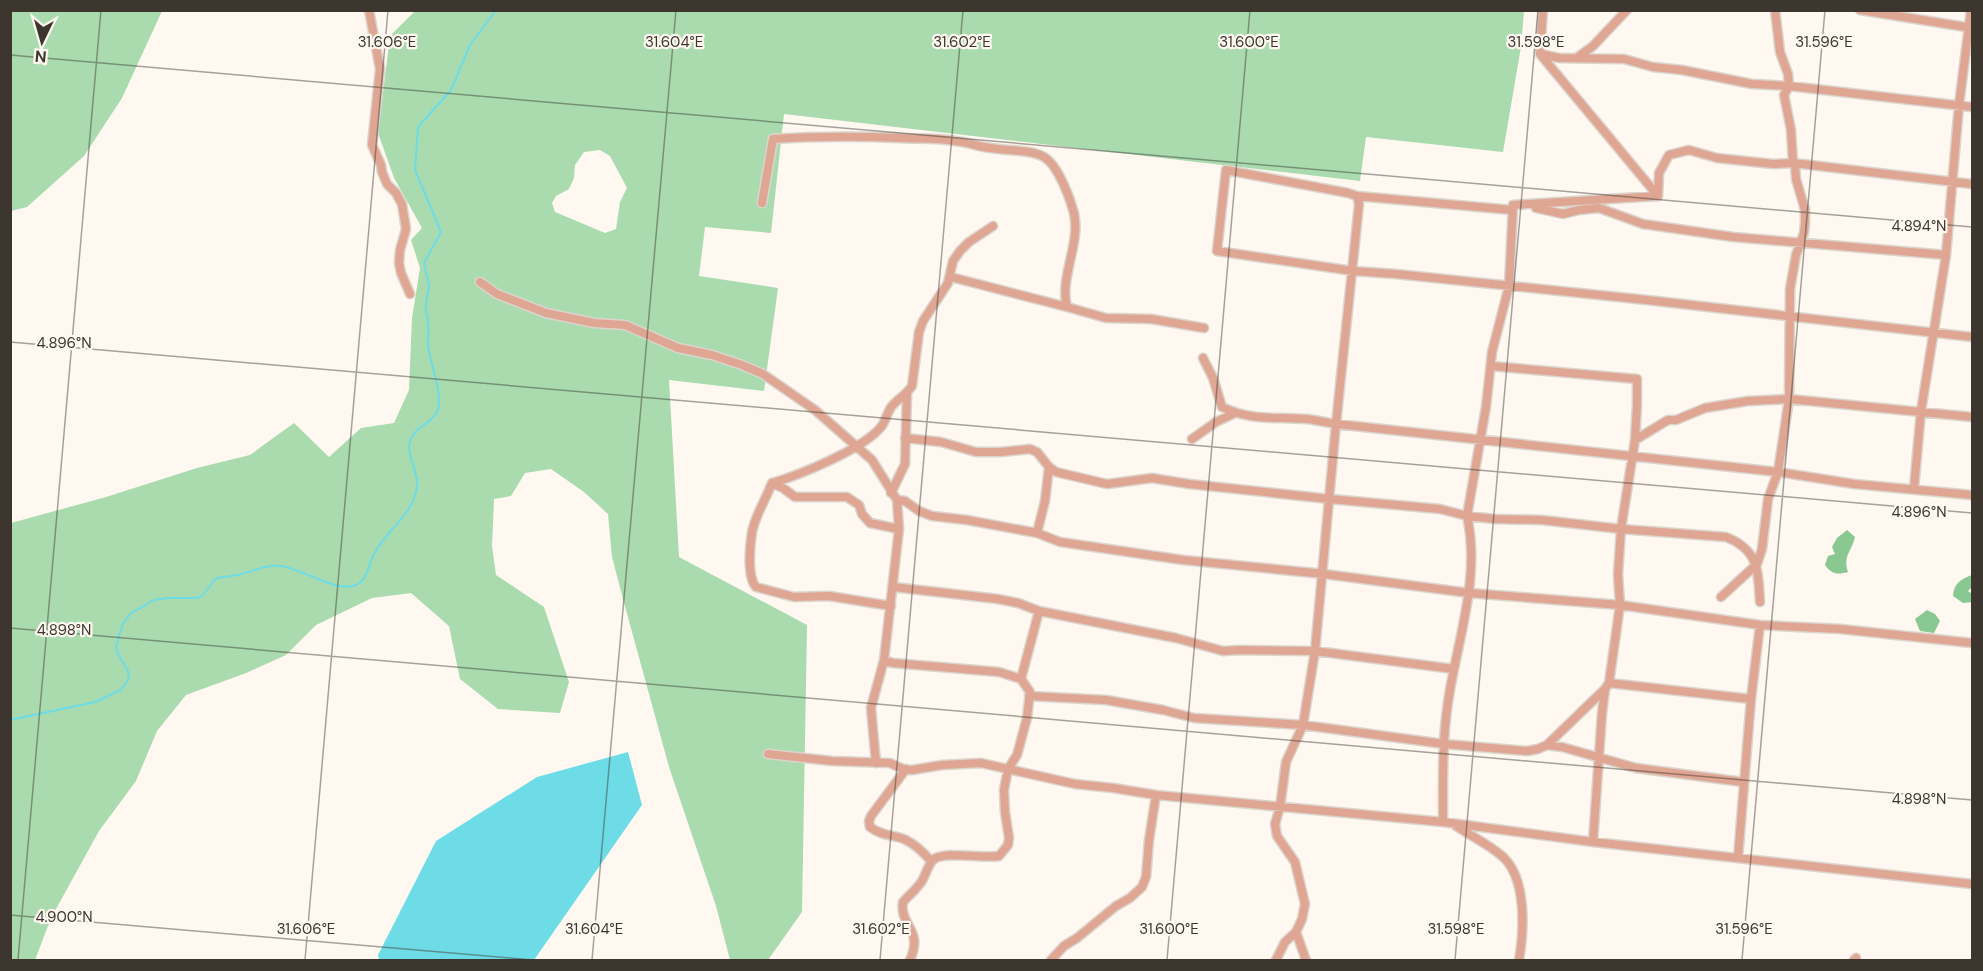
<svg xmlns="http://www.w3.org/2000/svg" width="1983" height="971" font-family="'DM Sans',sans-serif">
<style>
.green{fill:#a9dbaf;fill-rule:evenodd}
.forest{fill:#89c891}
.water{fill:#6edce7}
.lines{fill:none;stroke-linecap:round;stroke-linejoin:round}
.stream{stroke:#6edce7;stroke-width:2}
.street-casing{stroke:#dbd5cd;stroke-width:11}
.street{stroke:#dfa693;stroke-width:8}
.ticks{fill:none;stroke:#3c362f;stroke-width:1.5;stroke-opacity:0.45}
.ticks-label{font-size:15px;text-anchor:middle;fill:#3c362f;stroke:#fef8f0;stroke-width:4.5;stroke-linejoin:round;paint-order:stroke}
</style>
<rect width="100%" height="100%" fill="#fef8f0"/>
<path class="green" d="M10 11H162L122 98 84 156 27 207 11 211Z
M415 11H1524L1521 47 1503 152 1366 137 1360 181 784 114 771 233 705 227 699 276 778 288 764 391 669 380 679 557 807 625 802 912 768 960H730L716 906 669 767 623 599 612 557 608 514 584 492 551 469 525 473 511 496 494 499 492 546 496 575 544 607 569 682 560 713 498 709 460 679 449 626 411 593 372 598 316 625 286 655 246 673 186 695 157 731 136 781 99 831 51 918 35 960H11V523L106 497 197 468 250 455 294 423 329 457 361 428 394 423 409 390 412 318 420 268 411 240 422 228 394 178 378 133 390 36ZM600 150 610 156 627 188 620 202 616 229 605 233 555 212 552 203 556 196 569 189 574 178 575 165 584 152Z"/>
<path class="forest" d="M1847 530 1855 537C1851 553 1843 555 1848 572 1838 575 1831 574 1825 565L1828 556 1835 554 1832 547 1837 538Z
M1972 575V587L1968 591 1972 594V602L1963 603 1953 596C1954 583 1961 579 1972 575Z
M1927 610 1935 614 1940 621 1934 633 1920 631 1915 619Z"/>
<path class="water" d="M628 752 642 805 534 960H379L378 955 436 841 537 777Z"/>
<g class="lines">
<path class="stream" d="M10 720 95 702 121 690 128 680 129 673 117 652 116 645 123 624 130 614 154 600 169 598H198L204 594 215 579C222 576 229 577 237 575 252 572 266 564 282 566 302 569 337 593 356 585 367 580 368 568 372 558 383 532 415 515 417 485 418 470 406 455 410 441 415 424 438 424 439 403 440 385 430 364 428 345 428 337 429 329 428 322 428 316 425 310 426 304 426 298 429 292 429 286 428 278 425 271 424 263L441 232 415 170 418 127 451 90 470 45 496 10"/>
<defs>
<path id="street" d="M369 10 380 69 372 145 381 165 382 172 387 184 396 193 402 204 406 229 400 250 399 263 401 273 410 294
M1860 10 1972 28
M1541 54 1559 58 1624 59 1653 67 1682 70 1752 84 1789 86 1972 107
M1578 57 1593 46 1627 10
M1357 196 1512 210
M1658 196 1659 173 1669 155 1689 150 1717 158 1773 164 1793 163 1972 184
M762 203 773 139C816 136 858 136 901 138 919 139 937 138 955 141 967 142 979 147 991 148 1007 151 1030 149 1044 157 1058 165 1070 198 1074 213 1081 244 1059 278 1067 307L1106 318 1151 319 1204 328
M1536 208 1563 214 1579 210 1599 208 1643 224 1733 237 1946 255
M951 277 1067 307
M480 282 497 294 546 313 594 323 625 325 678 348 712 355 742 365 763 374 815 410 872 460 897 500 899 529 884 660 871 708 876 763
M1203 358 1213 378 1222 407C1254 422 1275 416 1307 419 1317 420 1327 423 1336 424L1778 472 1854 484 1972 495
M1491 366 1637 379V405L1635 440 1621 529 1618 574 1620 605 1609 683 1605 689 1547 745
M905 438 941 442 976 452H1000L1030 449 1037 452 1049 467 1045 501 1037 533
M1192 439 1216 422 1235 413
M1635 440 1668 420H1676L1705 408 1748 401 1789 399 1972 417
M1049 467 1056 472 1107 484 1152 478 1189 484 1330 499 1440 509 1467 516 1495 519 1542 520 1621 529 1726 537C1759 550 1758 571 1760 602
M772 483 783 488 795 497H847L859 505 862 514 870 523 899 529
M1914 488 1921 411 1946 255 1959 105 1971 10
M891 493 905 464 907 393
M897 500 905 501 919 511 932 516 967 520 1037 533 1060 542 1183 560 1324 574 1469 593 1620 605 1760 625 1840 629 1972 643
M893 587 998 599 1018 603 1039 611 1176 638 1223 651 1239 650 1315 651 1454 669
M1721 597 1757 564 1762 549 1768 499 1778 472 1789 399 1790 289 1796 255 1804 233 1805 223V210L1796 179 1795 164 1793 163 1791 130 1784 95 1789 86 1788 74 1780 52 1775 10
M891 606 829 596 794 597 756 587C747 577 750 546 752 532 755 516 766 499 772 483 800 475 863 449 881 427 886 421 887 412 892 406 898 399 906 395 912 386L919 332 923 321 948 283 953 261 960 251 969 242 993 226
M884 660 893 663 999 672 1021 679
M1609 683 1751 699 1738 858
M1029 696 1106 700 1163 710 1194 718 1303 725 1444 744 1527 751 1538 749 1547 745 1562 747 1636 768 1743 782
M1751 699 1760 625
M768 754 832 761 890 763 903 769 912 770 942 765 981 763 1075 784 1113 788 1156 795 1443 822 1593 842 1972 884
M906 769 871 816 869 821 870 827C883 837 893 834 906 840 916 845 924 853 931 861
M1443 822C1443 783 1442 742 1448 702 1457 641 1481 578 1467 516L1486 407 1492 352 1509 286 1513 205 1658 196 1540 54 1543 10
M1456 826C1471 836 1490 845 1503 857 1527 879 1524 931 1519 960
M1593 842 1602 713 1605 690
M1296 932 1306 960
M910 960C924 929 899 926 903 902 909 895 917 889 922 881 926 874 928 865 933 860 943 850 984 859 999 856L1008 845 1009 838 1005 812 1004 790 1008 769 1017 755 1027 718 1030 692 1021 679 1039 611
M1051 960 1064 946 1077 938 1116 906 1130 898 1142 887 1146 877 1149 840 1156 795
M1276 960 1285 942 1296 932 1302 919 1305 904 1295 862 1277 836 1275 824 1280 807 1286 762 1303 725 1315 651 1336 424 1359 204 1357 196 1348 193 1226 170 1217 251 1353 271 1396 274 1647 300 1972 337
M1854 960 1856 958"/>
</defs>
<use href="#street" class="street-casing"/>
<use href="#street" class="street"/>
</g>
<path class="ticks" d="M10 55 1972 227M10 342 1972 513M10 628 1972 800M10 915 533 960M18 960 101 10M305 960 388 10M592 960 676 10M880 960 963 10M1167 960 1250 10M1455 960 1538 10M1742 960 1825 10"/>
<g class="ticks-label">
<text x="387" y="47">31.606°E</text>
<text x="674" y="47">31.604°E</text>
<text x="962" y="47">31.602°E</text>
<text x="1249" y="47">31.600°E</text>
<text x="1536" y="47">31.598°E</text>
<text x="1824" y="47">31.596°E</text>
<text x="1919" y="231">4.894°N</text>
<text x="64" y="348">4.896°N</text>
<text x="1919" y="517">4.896°N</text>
<text x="64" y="635">4.898°N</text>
<text x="1919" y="804">4.898°N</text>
<text x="64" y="922">4.900°N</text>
<text x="306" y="934">31.606°E</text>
<text x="594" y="934">31.604°E</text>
<text x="881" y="934">31.602°E</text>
<text x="1169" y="934">31.600°E</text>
<text x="1456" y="934">31.598°E</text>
<text x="1744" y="934">31.596°E</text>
</g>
<rect width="1983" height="971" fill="none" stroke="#3c362f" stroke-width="24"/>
<g transform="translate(42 42) rotate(185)" stroke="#fef8f0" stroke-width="4.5" paint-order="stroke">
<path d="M0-4.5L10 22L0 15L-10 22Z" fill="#3c362f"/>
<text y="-9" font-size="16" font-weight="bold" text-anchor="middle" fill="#3c362f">N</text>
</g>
</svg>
